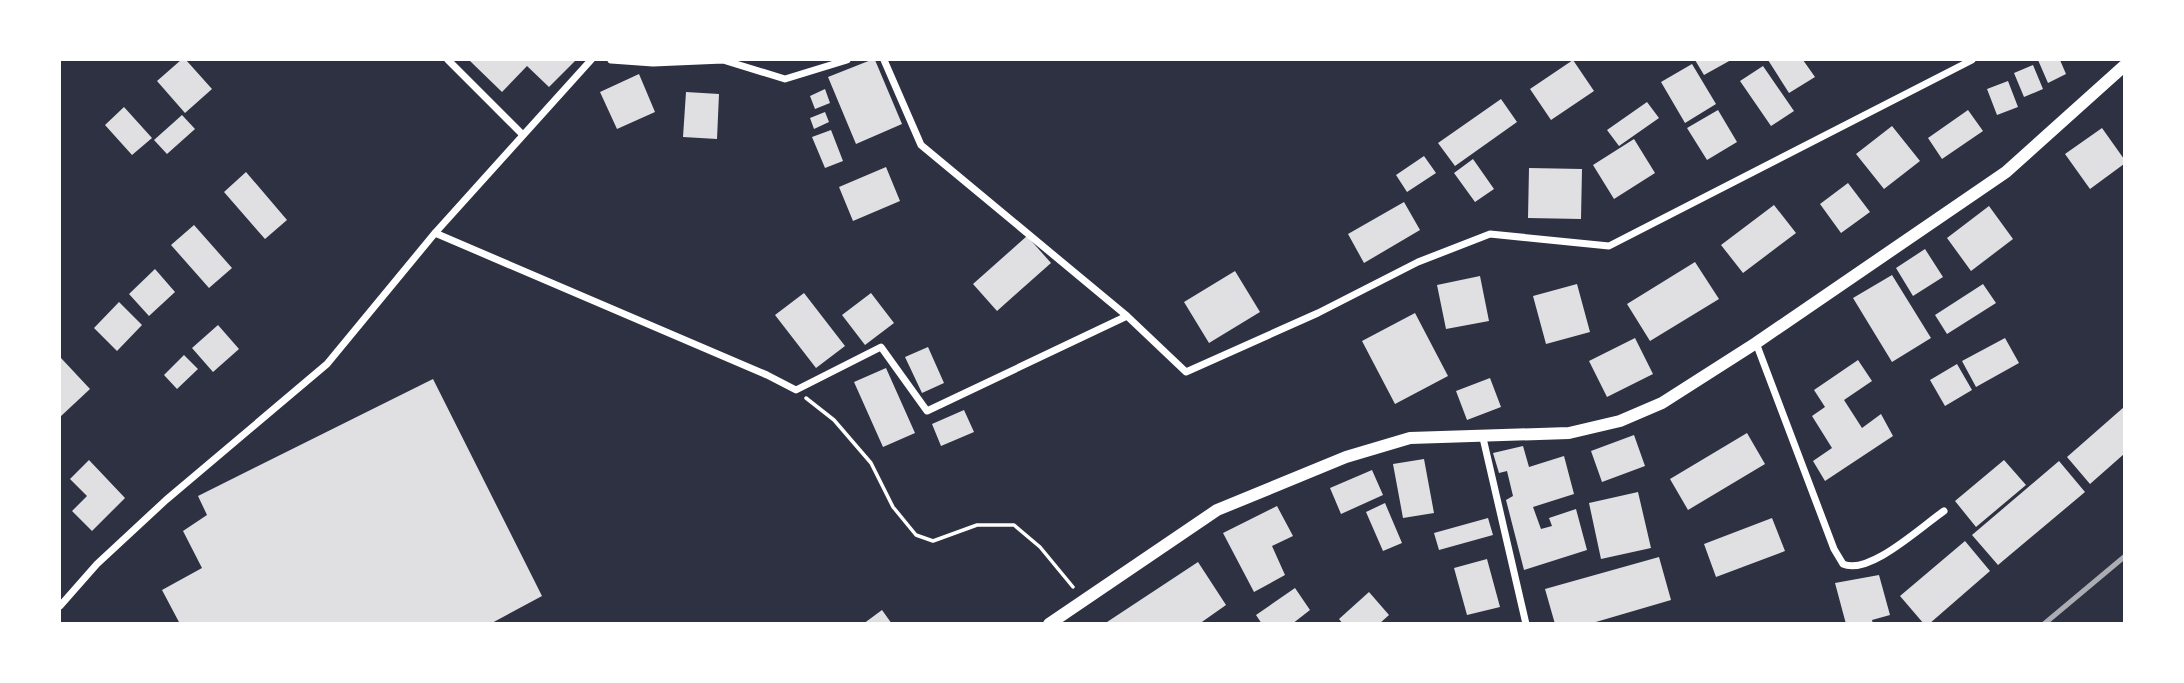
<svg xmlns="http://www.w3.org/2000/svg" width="2184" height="683" font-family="Raleway,sans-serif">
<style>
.building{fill:#e0e0e3}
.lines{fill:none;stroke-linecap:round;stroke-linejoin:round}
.path{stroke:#fff;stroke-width:3.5}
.minor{stroke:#fff;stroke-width:7}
.tertiary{stroke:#fff;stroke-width:12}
.rail{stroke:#abadb3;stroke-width:5}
</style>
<rect width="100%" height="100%" fill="#2d3142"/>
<path class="building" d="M181 60H186L212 89 185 113 157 81Z
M469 60 522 61 576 60 549 87 527 66 502 92Z
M871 60H875L902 124 856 144 828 77Z
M1573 60 1594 91 1551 120 1530 89Z
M1695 60H1731L1704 75Z
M1768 60H1803L1815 77 1789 93Z
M2038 60H2060L2066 74 2048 83Z
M1692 64 1716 104 1685 123 1661 82Z
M2033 65 2043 89 2024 97 2014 73Z
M1763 66 1794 111 1771 126 1740 81Z
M639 74 655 112 617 129 600 92Z
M2008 81 2018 107 1997 115 1987 89Z
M825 89 830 103 815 109 810 96Z
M686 92 719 94 717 139 683 137Z
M1501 99 1517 122 1455 166 1438 143Z
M1647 102 1659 118 1619 146 1607 130Z
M124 107 152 138 132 155 105 125Z
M1718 110 1737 142 1707 160 1687 128Z
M1968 110 1983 131 1942 159 1928 138Z
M825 112 829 122 814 129 810 118Z
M182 115 195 129 167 154 154 140Z
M1892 126 1920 161 1884 189 1856 154Z
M2102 128 2124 159V164L2090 189 2065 154Z
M831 130 843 161 825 168 812 137Z
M1634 139 1655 173 1614 199 1593 165Z
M1424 156 1436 173 1407 192 1396 175Z
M1473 159 1494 189 1475 202 1454 173Z
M886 167 900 201 853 221 839 187Z
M1529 168 1582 169 1581 219 1528 218Z
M246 172 287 220 265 239 224 192Z
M1848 183 1870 212 1841 233 1820 204Z
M1404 202 1420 230 1364 263 1348 234Z
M1774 205 1796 233 1743 273 1721 245Z
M1989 206 2013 239 1971 271 1947 238Z
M194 225 232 268 209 288 171 245Z
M1027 236 1051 263 997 311 973 284Z
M1925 249 1943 277 1913 296 1896 268Z
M1695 262 1719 299 1650 341 1627 304Z
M155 269 175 292 149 316 129 294Z
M1235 271 1260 312 1209 343 1184 302Z
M1892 275 1931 338 1892 362 1853 298Z
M1480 276 1489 321 1446 329 1437 285Z
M1577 284 1590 332 1546 344 1533 296Z
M1983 284 1996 303 1947 334 1935 315Z
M804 293 845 346 816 368 775 315Z
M871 293 894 323 865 345 842 315Z
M119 302 142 325 117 351 94 328Z
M1415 313 1448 376 1395 404 1362 341Z
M218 325 239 349 213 372 192 348Z
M1635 338 1653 374 1607 397 1589 361Z
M2005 338 2019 363 1976 387 1962 361Z
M928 347 944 383 922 393 905 357Z
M184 355 198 369 177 389 164 375Z
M61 358 90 389 60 417V359Z
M1858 360 1872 381 1844 400 1862 428 1881 414 1893 436 1825 481 1813 461 1832 448 1812 416 1825 407 1814 390Z
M1957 364 1972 390 1945 406 1930 380Z
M886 368 915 433 883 447 854 382Z
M1490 378 1501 407 1467 420 1456 391Z
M433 379 542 596 490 624H180L162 590 202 568 183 531 207 515 198 496Z
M2124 407V454L2090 484 2067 457Z
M964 410 974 432 941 446 932 424Z
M1747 433 1765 464 1688 510 1670 479Z
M1634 435 1645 466 1602 482 1591 451Z
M1523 446 1529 467 1564 456 1574 494 1533 507 1541 529 1552 526 1549 518 1576 509 1587 550 1524 570 1506 500 1513 496 1507 471 1499 473 1493 453Z
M1424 459 1434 513 1403 518 1393 464Z
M89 460 125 498 92 531 72 511 87 496 70 479Z
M2004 460 2026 485 1976 527 1955 501Z
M2059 461 2085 492 1998 565 1972 535Z
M1372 470 1383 495 1341 514 1330 488Z
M1638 492 1651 548 1601 559 1589 503Z
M1385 503 1402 543 1383 551 1366 512Z
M1277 506 1293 536 1272 546 1285 575 1254 592 1223 533Z
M1488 518 1493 535 1439 550 1434 533Z
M1772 518 1785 551 1716 577 1704 544Z
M1965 541 1990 571 1929 624H1924L1900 596Z
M1659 557 1671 600 1589 624H1555L1545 589Z
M1487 559 1500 607 1467 615 1454 568Z
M1198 562 1226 605 1199 624H1104Z
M1879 575 1890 615 1872 620 1873 624H1846L1835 583Z
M1295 588 1310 610 1292 624H1262L1256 615Z
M1369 592 1389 615 1379 624H1343L1339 619Z
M882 610 892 624H863Z"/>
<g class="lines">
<path class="path" d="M806 398 834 420 871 463 893 507 916 535 933 541 977 525H1014L1040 547 1073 587"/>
<path class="minor" d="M448 60 523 135
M611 60 653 63 723 60 785 79 847 60
M884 60 921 145 1127 316 1186 372 1318 313 1418 262 1490 234 1609 246 1972 60
M435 233 767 375 796 390 881 347 927 411 1127 316
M1756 343 1834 549 1843 564C1869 576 1922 526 1944 511
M1483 438 1526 624
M60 606 97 564 166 500 327 364 435 233 591 60"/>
<path class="tertiary" d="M1049 624 1217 510 1346 457 1410 438 1569 433 1620 421 1662 403 1756 343 2006 172 2124 66"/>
<path class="rail" d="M2044 624 2124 557"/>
</g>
<rect width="2184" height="683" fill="none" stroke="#ffffff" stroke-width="122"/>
</svg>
